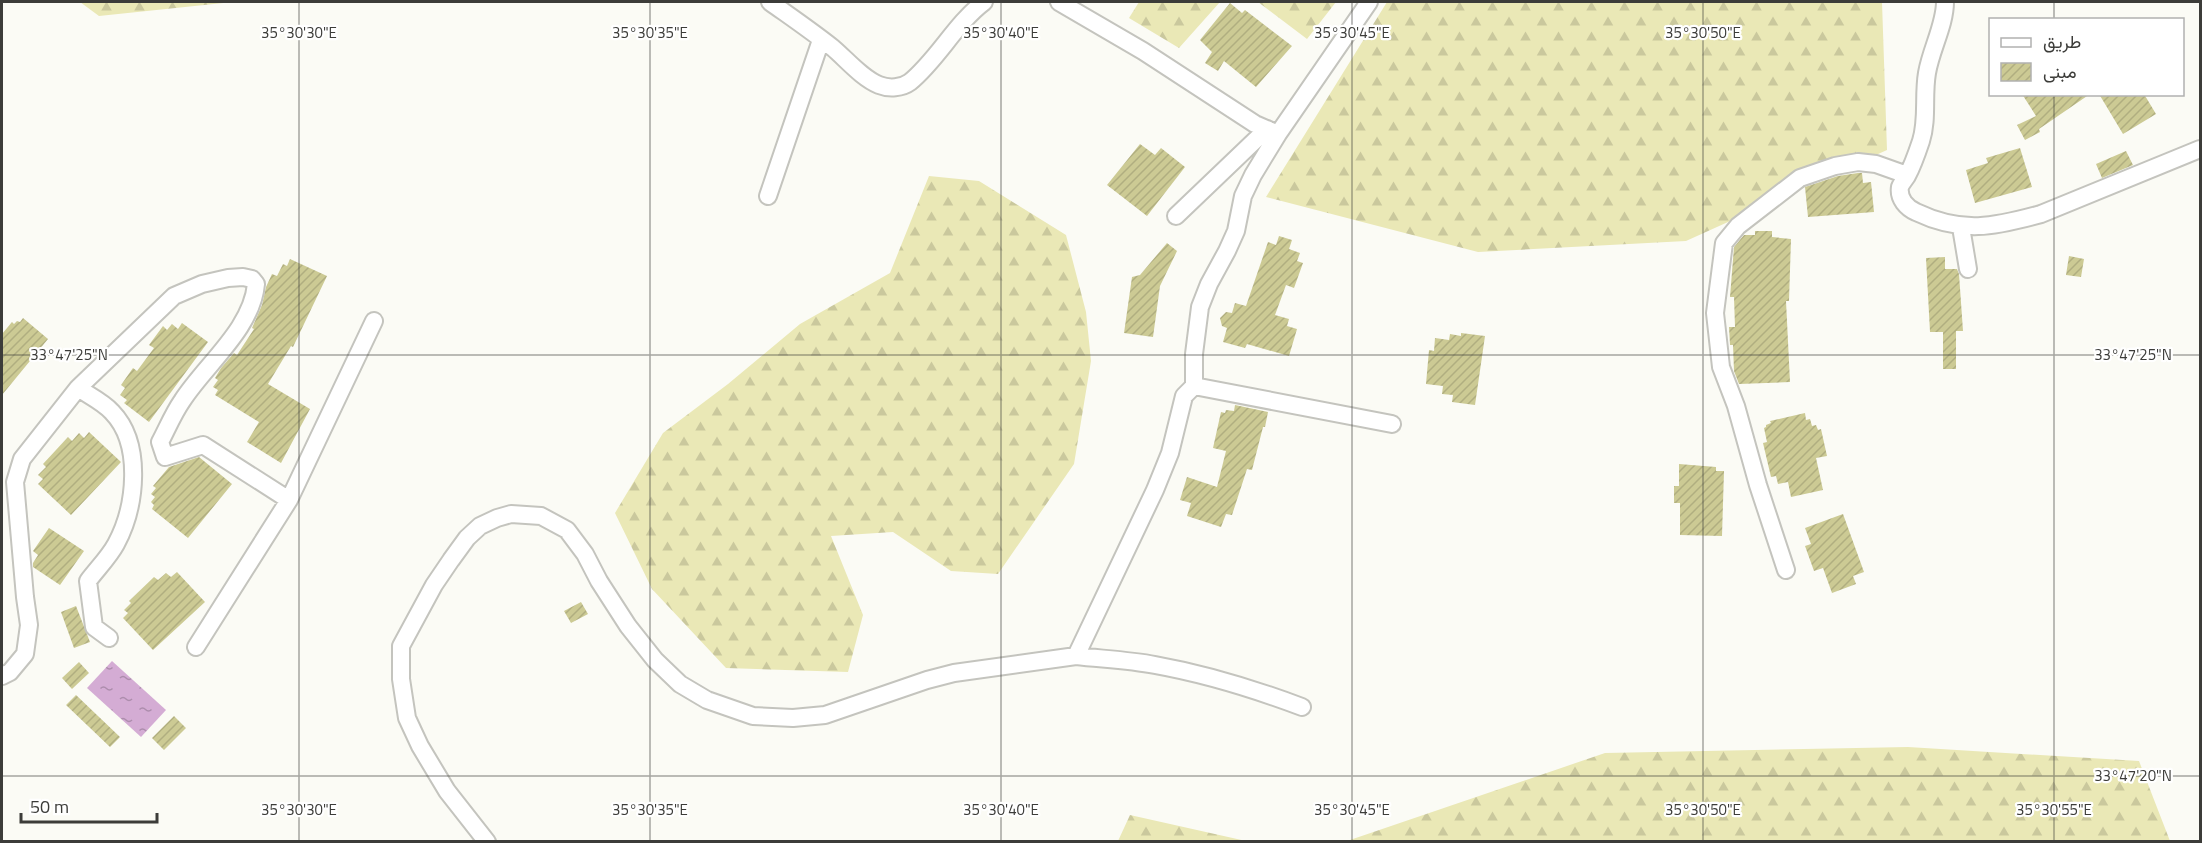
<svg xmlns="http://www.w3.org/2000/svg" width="2202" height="843" font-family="'Titillium Web',Vazirmatn,sans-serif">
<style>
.forest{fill:url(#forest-firs)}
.water{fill:url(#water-ripples)}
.building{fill:url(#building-hatch)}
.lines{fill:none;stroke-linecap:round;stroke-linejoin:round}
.minor-casing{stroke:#c4c4be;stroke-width:20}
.minor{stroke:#fff;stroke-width:16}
.ticks{fill:none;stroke:#3c3c39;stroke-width:1.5;stroke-opacity:0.45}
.ticks-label{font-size:15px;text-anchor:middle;fill:#3c3c39;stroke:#fff;stroke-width:4.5;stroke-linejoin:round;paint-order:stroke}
</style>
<defs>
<pattern id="forest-firs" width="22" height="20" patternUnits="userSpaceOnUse" patternTransform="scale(1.5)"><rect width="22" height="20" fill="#eae8b6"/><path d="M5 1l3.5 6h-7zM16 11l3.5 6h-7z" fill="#cac89d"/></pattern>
<pattern id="water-ripples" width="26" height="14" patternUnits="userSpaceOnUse" patternTransform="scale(1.5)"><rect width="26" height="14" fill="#d4acd4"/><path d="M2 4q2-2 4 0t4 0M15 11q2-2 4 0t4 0" fill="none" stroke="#ad8dad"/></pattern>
<pattern id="building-hatch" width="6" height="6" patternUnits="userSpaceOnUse" patternTransform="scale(1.5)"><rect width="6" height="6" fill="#ccca94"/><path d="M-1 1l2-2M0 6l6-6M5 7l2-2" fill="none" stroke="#b0ae80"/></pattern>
</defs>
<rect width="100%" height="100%" fill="#fbfbf5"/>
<path class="forest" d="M80 2H233L99 16Z
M1139 2H1220L1179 48 1129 18Z
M1258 2H1336L1307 39Z
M1387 2H1882L1887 150 1686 241 1478 252 1266 197Z
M929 176 979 181 1066 235 1086 312 1091 361 1074 464 998 574 951 571 893 532 831 536 863 615 848 672 726 668 652 589 615 513 663 433 728 384 800 324 890 273Z
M1908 747 2139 761 2170 841H1347L1605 753Z
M1130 815 1246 841H1118Z"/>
<path class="water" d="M112 661 166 710 141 737 87 688Z"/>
<path class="building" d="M1230 3 1242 13 1245 10 1292 46 1256 87 1224 61 1218 71 1205 63 1212 52 1200 40Z
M2022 94H2090L2039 129 2040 132 2025 140 2017 125 2036 116Z
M2099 94H2144L2156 114 2123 134Z
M1140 144 1155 155 1161 148 1185 167 1147 216 1107 185Z
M2020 148 2032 187 1975 203 1966 170 1988 163 1986 158Z
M2126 151 2133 165 2102 178 2096 164Z
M1858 173H1862L1863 183 1871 182 1874 212 1808 217 1805 187 1838 176Z
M1755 231H1772V237L1791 239 1789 301H1786L1790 382 1739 384 1734 371 1733 345H1730L1729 327H1735L1734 297H1730L1734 247 1744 235H1755Z
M1279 236 1292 240 1289 249 1300 253 1297 261 1303 263 1294 288 1286 285 1275 315 1289 319 1287 326 1297 329 1289 356 1247 344 1245 348 1223 342 1227 328 1222 326 1220 318 1226 312 1232 313 1235 303 1246 306 1268 242 1276 245Z
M1167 243 1177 251 1160 286 1153 337 1124 333 1132 277 1140 275Z
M2069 256 2084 259 2081 277 2066 275Z
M1945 257V269H1957L1959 274 1963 331H1956V369H1943V332H1930L1926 258Z
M290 259 327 276 293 347 291 346 268 384 310 409 281 463 247 442 259 422 215 395 218 390 213 387 218 380 215 378 221 368 234 353 237 355 254 329 252 328 262 305 266 287 272 274 277 276 283 264 287 266Z
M23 318 48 339 2 395V334L12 322 14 324 17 321 20 322Z
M182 323 208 342 149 422 124 403 127 400 120 395 125 388 121 385 133 368 137 371 154 348 149 345 163 326 167 330 172 324 178 329Z
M1461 333 1485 336 1475 405 1452 402 1453 395 1442 394 1443 386 1426 384 1429 350 1434 351 1435 338 1449 340 1450 334 1461 336Z
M1235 405 1268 412 1265 427H1263L1252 470 1247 469 1232 515 1226 514 1221 527 1187 516 1191 503 1180 500 1187 477 1217 487 1226 451 1213 448 1221 412 1225 413 1226 410 1234 411Z
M1805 413 1806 420 1810 419 1812 426 1816 425 1818 430 1821 429 1827 456 1816 458 1823 490 1791 497 1788 482 1778 484 1776 476 1771 477 1763 443 1767 442 1764 428 1766 427V425L1771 423 1770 421Z
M89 432 121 462 71 515 38 484 43 479 38 475 46 467 43 464 68 437 72 441 79 433 84 438Z
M199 457 232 484 188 538 152 509 154 505 151 502 155 497 151 494 156 488 153 486 169 467Z
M1679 464 1716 467V471H1724L1722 536 1680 535V503H1674V486H1679Z
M1843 514 1864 572 1853 576 1856 584 1832 593 1823 568 1814 571 1805 546 1811 544 1805 528Z
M49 528 84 551 60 585 33 567V563L38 555 33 551Z
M177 572 205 602 153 650 123 618 128 613 124 610 131 603 129 601 154 577 158 580 166 573 171 577Z
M581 602 588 614 571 623 564 611Z
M76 606 90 642 74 648 61 612Z
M79 662 89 673 72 689 62 678Z
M76 695 120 737 110 747 66 705Z
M174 716 186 728 164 750 152 738Z"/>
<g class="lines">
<defs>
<path id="minor" d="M770 2C791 17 813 32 833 48 847 60 862 78 879 85 889 89 902 88 910 82 938 59 955 24 984 2
M1059 2 1143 51 1255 124 1278 134
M1945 2C1945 25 1931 49 1927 73 1923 96 1928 119 1921 141 1917 153 1913 165 1907 176 1905 179 1901 184 1900 187 1898 199 1907 208 1916 212 1962 234 1994 227 2041 214L2200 149
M768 196 821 40
M1176 216 1267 129
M1961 227 1968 269
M1194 386 1392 424
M78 388C88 395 103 402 112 412 143 444 136 507 116 544 109 557 97 569 88 581L94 627 109 638
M1786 570 1758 485 1736 406 1721 367 1715 313 1724 243 1738 226 1800 178 1835 166 1858 162 1876 164 1907 175
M196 647 289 500 374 321
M1076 656C1102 659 1129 660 1155 665 1205 674 1254 689 1302 707
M2 676 10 672 25 654 29 625 25 597 15 482 22 459 78 388 174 296 202 284 228 278 243 277 252 279 256 284C252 329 205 365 182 401 173 414 167 429 160 442L165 457 203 445 289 500
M487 842 447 791 420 746 407 718 401 679V646L434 585 451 560 467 538 480 526 497 518 511 514 541 516 567 530 585 554 599 581 628 626 655 660 680 684 707 700 753 716 793 718 825 715 927 680 954 673 1076 656 1155 490 1170 453 1184 396 1194 386V354L1200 307 1209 284 1227 251 1236 231 1243 196 1253 175 1278 134 1369 2"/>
</defs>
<use href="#minor" class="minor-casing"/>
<use href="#minor" class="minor"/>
</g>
<path class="ticks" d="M299 2V842M650 2V842M1001 2V842M1352 2V842M1703 2V842M2054 2V20M2054 94V842M2 355H2200M2 776H2200"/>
<g class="ticks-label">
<text x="299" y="38">35°30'30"E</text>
<text x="650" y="38">35°30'35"E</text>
<text x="1001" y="38">35°30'40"E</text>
<text x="1352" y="38">35°30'45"E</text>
<text x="1703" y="38">35°30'50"E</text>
<text x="69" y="360">33°47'25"N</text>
<text x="2133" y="360">33°47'25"N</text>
<text x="2133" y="781">33°47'20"N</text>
<text x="299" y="815">35°30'30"E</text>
<text x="650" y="815">35°30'35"E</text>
<text x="1001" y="815">35°30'40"E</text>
<text x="1352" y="815">35°30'45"E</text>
<text x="1703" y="815">35°30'50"E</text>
<text x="2054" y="815">35°30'55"E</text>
</g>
<rect width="2202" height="843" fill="none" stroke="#3c3c39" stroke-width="6"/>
<rect x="1989" y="18" width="195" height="78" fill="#ffffff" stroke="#b1b1b0" stroke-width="1.5"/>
<rect x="2001" y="38" width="30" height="9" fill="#ffffff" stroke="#b1b1b0" stroke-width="1.5"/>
<text x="2043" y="48" font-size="18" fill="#3c3c39">طريق</text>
<rect x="2001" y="63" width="30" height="18" fill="url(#building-hatch)" stroke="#b1b1b0" stroke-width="1.5"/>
<text x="2043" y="78" font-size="18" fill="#3c3c39">مبنى</text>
<path d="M21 813v9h136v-9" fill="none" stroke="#3c3c39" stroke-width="3"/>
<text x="30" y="813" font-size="18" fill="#3c3c39" stroke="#ffffff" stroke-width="4.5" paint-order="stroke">50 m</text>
</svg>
